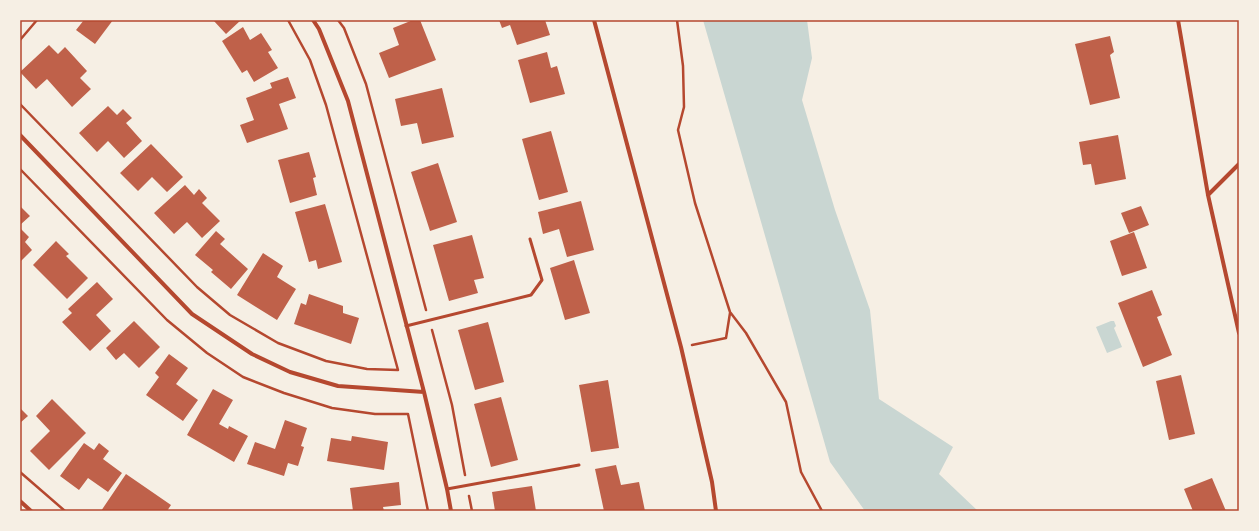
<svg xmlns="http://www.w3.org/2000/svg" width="1259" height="531" font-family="Georgia,serif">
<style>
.water{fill:#c9d6d2}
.building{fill:#bf614a}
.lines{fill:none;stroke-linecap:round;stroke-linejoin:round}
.path{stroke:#b5482f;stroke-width:2.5}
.service{stroke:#b5482f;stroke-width:3}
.minor{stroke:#b5482f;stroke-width:4}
.neatline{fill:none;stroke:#b5482f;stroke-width:1.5}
</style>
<rect width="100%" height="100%" fill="#f6efe4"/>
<path class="water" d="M703 20H807L812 58 802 100 835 210 870 310 879 399 953 447 939 474 978 511H865L830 462Z
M1111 321H1114L1116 326 1114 328 1122 347 1107 353 1096 327Z"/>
<path class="building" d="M84 20H113L95 44 76 30Z
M213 20H241L226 34Z
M413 20H420L436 60 389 78 379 53 399 45 393 28Z
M499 20H545L550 35 517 45 510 25 502 28Z
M243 27 250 40 261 33 272 50 268 52 278 68 254 82 247 70 242 73 222 41Z
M1110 36 1114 52 1110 55 1120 98 1090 105 1075 44Z
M49 45 58 54 65 47 87 71 80 78 91 89 72 107 47 79 36 89 20 72Z
M547 52 551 68 557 66 565 94 530 103 518 60Z
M288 77 296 98 279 104 288 129 247 143 240 125 254 120 246 98 272 88 270 83Z
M442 88 454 137 422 144 417 123 401 126 395 99Z
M108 106 117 115 123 109 132 118 126 123 142 141 124 158 108 141 97 152 79 133Z
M551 131 568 192 539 200 522 139Z
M1118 135 1126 179 1095 185 1091 164 1083 165 1079 142Z
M151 144 183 177 167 192 152 177 138 191 120 173Z
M309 152 316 177 313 178 317 195 290 203 278 160Z
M438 163 457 222 430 231 411 172Z
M185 185 194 195 199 189 207 198 202 203 220 221 202 238 187 222 174 234 154 213Z
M581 201 594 250 567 257 559 229 543 234 538 212Z
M325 204 342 262 318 269 316 260 309 262 295 212Z
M20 206 30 216 20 225Z
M1141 206 1149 225 1129 233 1121 213Z
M20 228 29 237 25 242 32 250 20 262Z
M216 231 225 239 220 244 248 269 231 289 211 272 213 270 195 255Z
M1134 232 1147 268 1122 276 1110 241Z
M472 235 484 278 474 280 478 293 449 301 433 245Z
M56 241 69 254 66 256 88 278 67 299 33 265Z
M263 253 283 266 277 277 296 289 277 320 237 295Z
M574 260 590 313 565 320 550 268Z
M97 282 113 299 96 315 111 331 90 351 62 322 72 313 68 309Z
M1152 290 1162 315 1157 317 1172 355 1143 367 1118 303Z
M309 294 343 306V313L359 318 351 344 294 324 301 303 306 305Z
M134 321 160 347 139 368 124 353 116 360 106 348Z
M488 322 504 382 475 390 458 330Z
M169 354 188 368 176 384 198 400 183 421 146 395 159 377 155 373Z
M1181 375 1195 434 1169 440 1156 381Z
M608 380 619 448 591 452 579 385Z
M213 389 233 400 219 424 228 429 229 426 248 436 234 462 187 435Z
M501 397 518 460 491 467 474 404Z
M52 399 86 433 49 470 30 451 50 431 36 416Z
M20 408 28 416 20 423Z
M285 420 307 428 301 446 304 447 298 466 288 463 284 476 247 464 255 442 275 449Z
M352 436 388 442 384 470 327 461 331 438 351 441Z
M84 443 94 450 99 443 109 451 103 459 122 473 108 492 88 478 79 490 60 476Z
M616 465 621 485 639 482 645 511H604L595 469Z
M126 474 171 505 167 511H101Z
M1212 478 1226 511H1193L1184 489Z
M399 482 401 505 383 507 384 511H353L350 488Z
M532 486 536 511H495L492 492Z"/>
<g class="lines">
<path class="path" d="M338 20 344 28 366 84 426 310
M677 20 683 66 684 107 678 130 695 203 730 312 746 333 786 402 801 472 822 511
M20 40 37 20
M20 104 197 287 230 315 278 343 326 361 367 369 398 370 326 105 310 60 288 20
M20 169 167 320 207 353 243 377 284 393 332 408 375 414H408L428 511
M432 330 452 405 465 475
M692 345 726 338 730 313
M20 472 65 511
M469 496 472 511"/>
<path class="service" d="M406 326 531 295 542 280 530 239
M447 489 579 465"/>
<path class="minor" d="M313 20 319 29 348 101 424 392 447 489 451 511
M594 20 681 347 712 482 716 511
M1178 20 1208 195 1239 333
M20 135 192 314 252 354 290 372 338 386 424 392
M1208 195 1239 164
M20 501 31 511"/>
</g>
<rect width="1259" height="531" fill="none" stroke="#f6efe4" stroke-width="42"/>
<rect x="21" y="21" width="1217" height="489" class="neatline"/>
</svg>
